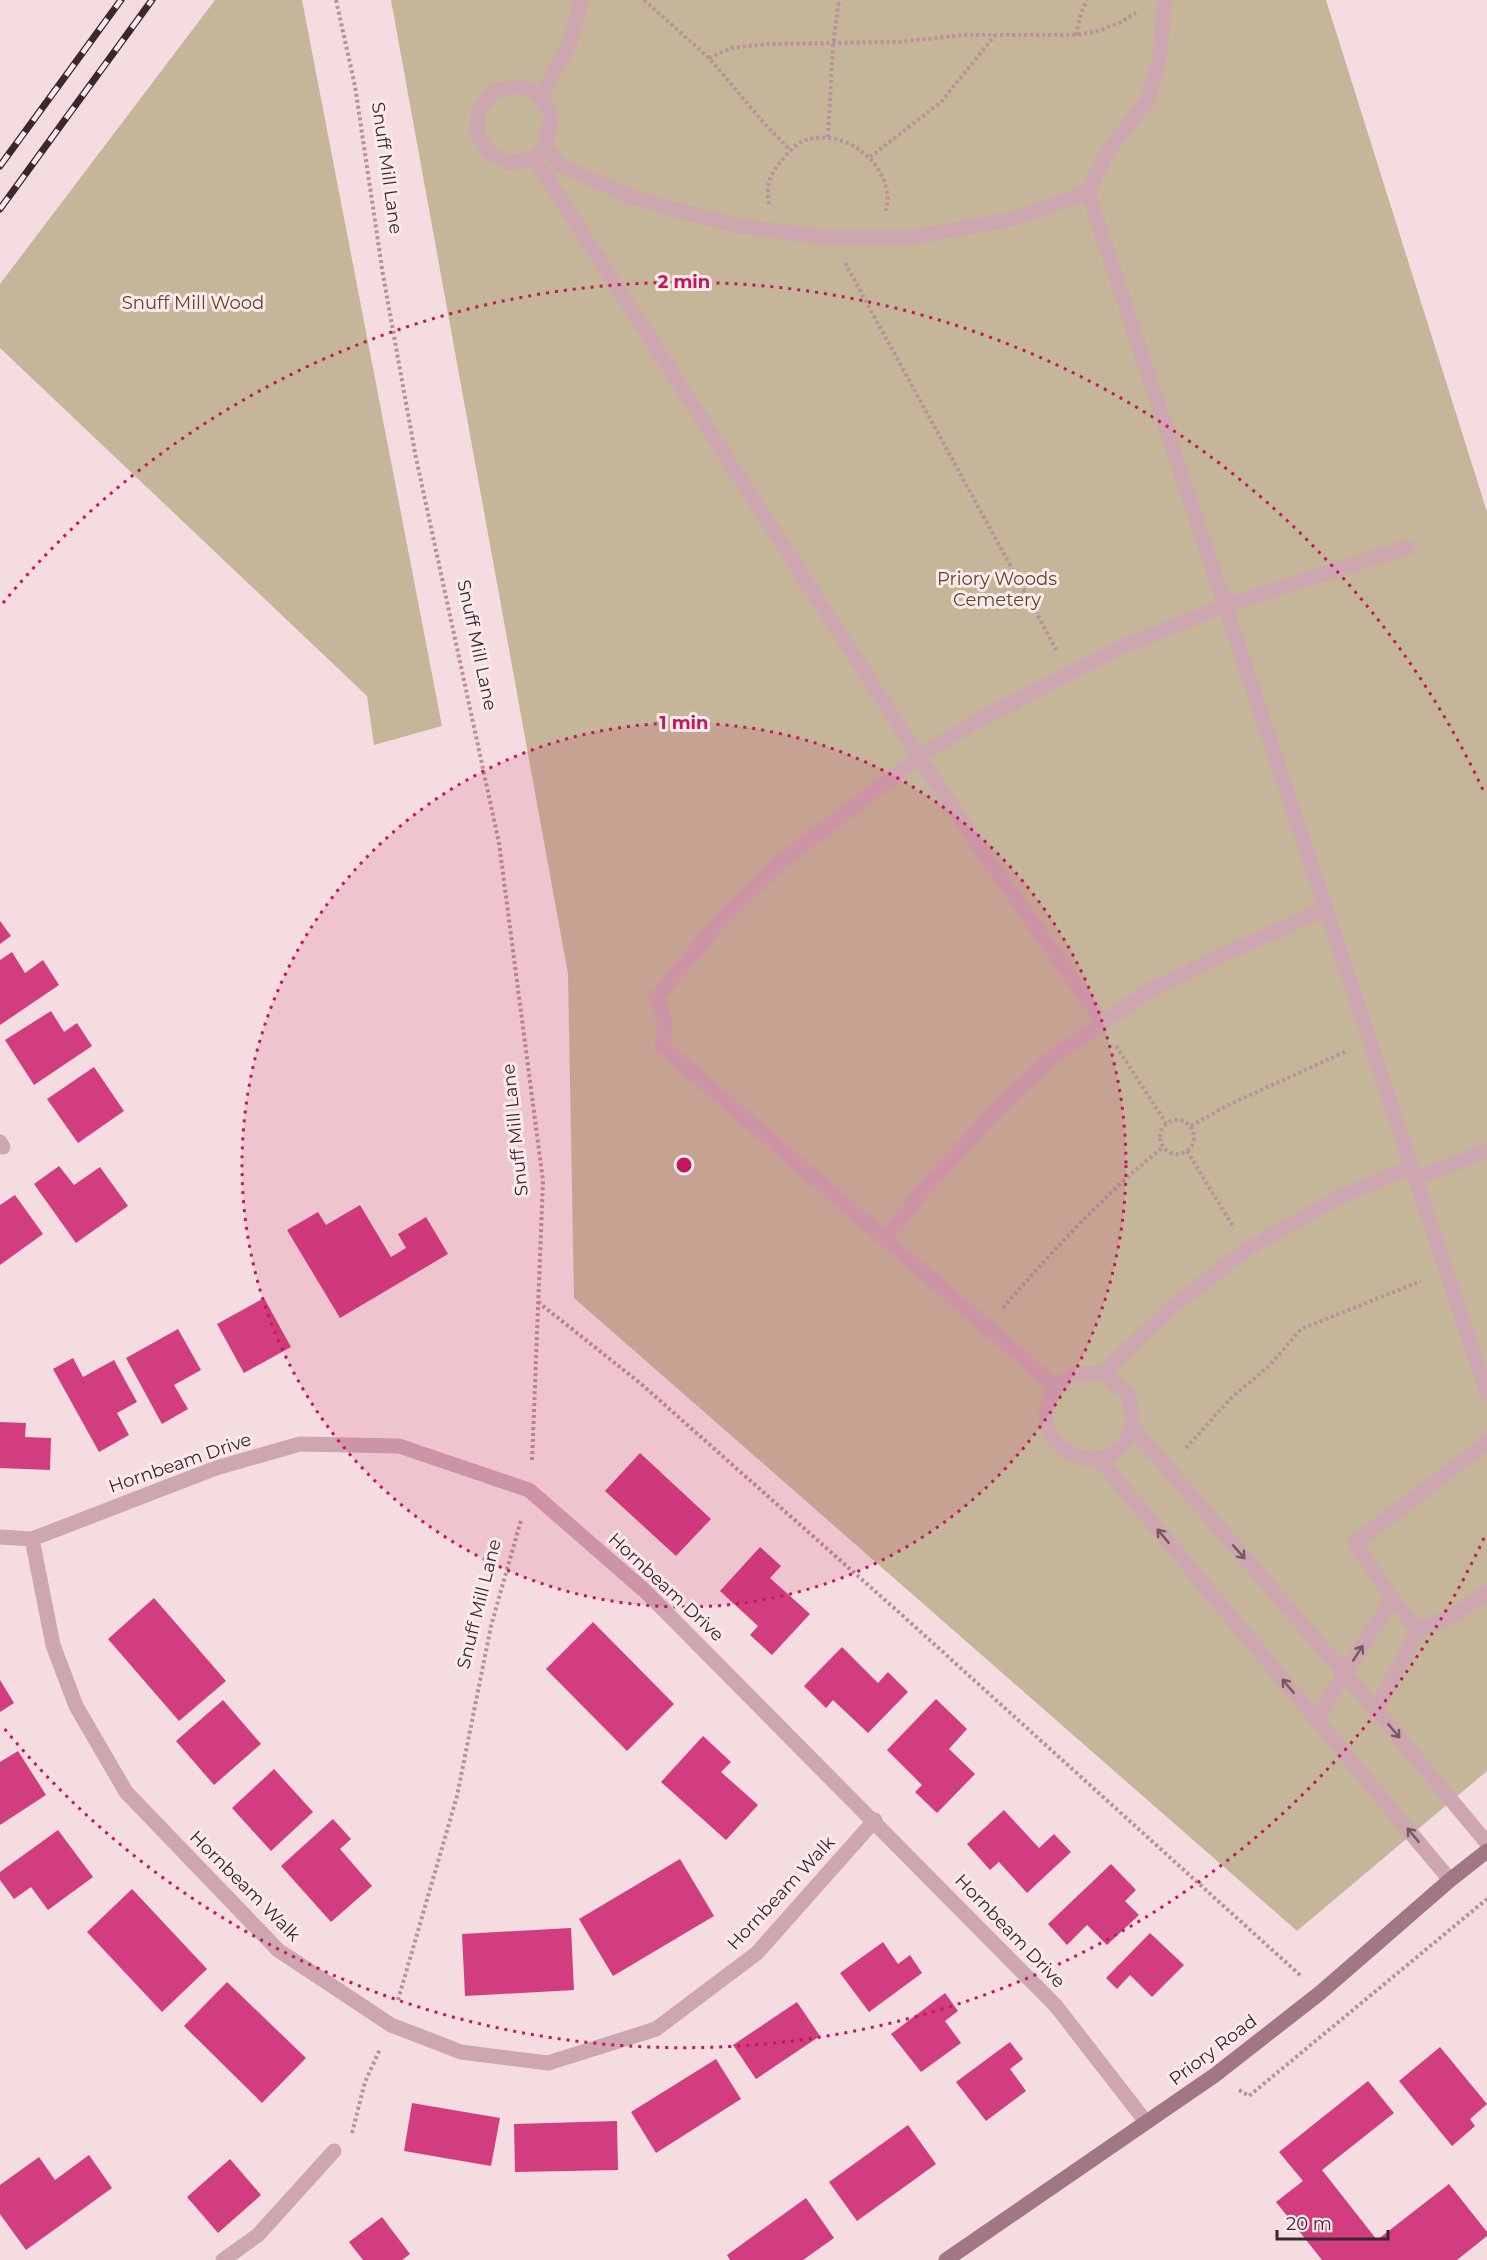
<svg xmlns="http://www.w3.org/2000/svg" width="1487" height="2260" font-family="Montserrat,sans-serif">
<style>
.green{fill:#c5b69a}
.building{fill:#d13d7f}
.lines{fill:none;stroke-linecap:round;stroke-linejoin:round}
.path{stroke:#ba909b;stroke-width:4;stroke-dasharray:3 3;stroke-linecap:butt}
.lane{stroke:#cea6b0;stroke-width:15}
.street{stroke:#cea6b0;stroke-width:15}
.secondary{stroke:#a27785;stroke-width:15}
.rail-casing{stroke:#39282e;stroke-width:7}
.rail{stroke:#fbe9ec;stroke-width:4.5;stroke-dasharray:14;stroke-linecap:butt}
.oneway{stroke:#755a62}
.ring{fill:none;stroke:#c2185b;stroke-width:3;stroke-dasharray:3 6}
.labels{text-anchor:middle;stroke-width:6;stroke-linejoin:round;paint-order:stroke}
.street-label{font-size:18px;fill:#39282e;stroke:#fbe9ec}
.park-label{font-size:18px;fill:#5a4a29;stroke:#fbe9ec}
.centre{fill:#c2185b;stroke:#fbe9ec;stroke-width:3}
.ring-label{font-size:18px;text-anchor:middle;font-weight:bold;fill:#c2185b;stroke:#fbe9ec;stroke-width:6;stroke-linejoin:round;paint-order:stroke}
</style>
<rect width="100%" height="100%" fill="#f4dce0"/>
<path class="green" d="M215 0H302L442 726 374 745 367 696 0 348V284Z
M391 0H1326L1487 512V1771L1297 1931 574 1298 568 974Z"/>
<path class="building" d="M0 921 11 936 0 944Z
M12 952 25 973 43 960 59 985 0 1025V960Z
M51 1011 64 1032 77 1023 92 1046 34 1085 5 1040Z
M94 1067 124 1111 78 1143 47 1099Z
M59 1166 74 1185 100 1167 128 1206 76 1243 34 1184Z
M15 1195 43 1234 0 1265V1205Z
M360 1205 391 1257 406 1248 398 1234 426 1217 448 1254 340 1318 287 1230 318 1212 326 1225Z
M264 1298 291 1347 244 1373 217 1324Z
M178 1329 201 1370 174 1385 188 1409 162 1424 126 1358Z
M73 1358 83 1377 114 1360 137 1402 117 1413 129 1435 99 1452 53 1369Z
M0 1422 26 1423 25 1437 51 1438 50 1470 0 1468Z
M640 1453 711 1519 676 1556 605 1491Z
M760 1547 781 1566 770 1578 810 1614 772 1655 750 1635 758 1626 720 1591Z
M154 1598 226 1681 179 1721 108 1639Z
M593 1622 674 1704 627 1751 546 1669Z
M842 1647 878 1683 888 1672 908 1692 868 1733 833 1700 826 1708 804 1686Z
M0 1680 14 1703 0 1712Z
M936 1699 967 1729 949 1749 975 1774 937 1813 915 1792 922 1785 887 1750Z
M223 1700 261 1744 214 1785 176 1741Z
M703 1736 731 1762 721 1772 758 1805 726 1840 661 1782Z
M18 1751 46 1795 0 1825V1762Z
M274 1769 313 1812 271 1851 232 1808Z
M1004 1810 1039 1848 1054 1834 1071 1852 1027 1893 999 1862 990 1870 967 1844Z
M333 1819 351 1839 340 1849 372 1886 331 1922 281 1866Z
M58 1830 93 1877 48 1910 31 1887 14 1899 0 1880V1872Z
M680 1859 714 1916 613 1976 579 1919Z
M1111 1864 1136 1890 1125 1901 1139 1915 1107 1945 1087 1925 1067 1945 1048 1924Z
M132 1889 207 1969 162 2012 87 1932Z
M571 1928 574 1990 465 1996 462 1934Z
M1150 1933 1184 1965 1152 1997 1130 1975 1117 1989 1106 1978Z
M883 1942 898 1964 910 1955 922 1973 869 2012 840 1973Z
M227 1982 306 2058 262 2103 184 2026Z
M945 1993 958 2011 945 2021 961 2043 921 2072 891 2034Z
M797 2002 820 2036 756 2079 733 2045Z
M1010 2042 1023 2059 1010 2069 1026 2091 986 2121 956 2082Z
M1440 2047 1487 2104 1470 2119 1475 2126 1452 2146 1399 2081Z
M716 2059 741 2099 656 2153 631 2112Z
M1368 2081 1394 2113 1322 2170 1377 2240 1449 2184 1487 2232V2236L1457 2260H1322L1276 2202 1303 2181 1279 2152Z
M412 2103 500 2118 491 2166 404 2151Z
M617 2121 618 2170 515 2172 514 2124Z
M908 2125 936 2164 857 2221 829 2182Z
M89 2155 112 2188 26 2250 0 2214V2185L39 2157 55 2180Z
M230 2159 261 2195 218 2233 187 2197Z
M806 2198 834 2238 803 2260H730L727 2255Z
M382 2217 410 2254 402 2260H363L349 2242Z"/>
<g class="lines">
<path class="path" d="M336 0 355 86 383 275 415 453 499 843 543 1181 532 1462
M644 0 709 58 763 122 790 150
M1076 35 1081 13 1087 0
M709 58 731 48 767 44 898 42 964 35H1076L1098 31 1119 23 1136 13
M828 137 833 44 839 0
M870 157 941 102 995 35
M769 204C766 185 769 176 781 161 788 153 798 141 809 139 850 129 896 169 886 211
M845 263 1057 651
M1116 1046 1166 1123
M1160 1137a17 17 0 1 1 34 0a17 17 0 1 1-34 0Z
M1191 1126 1228 1105 1347 1051
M1187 1151 1234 1228
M538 1302 640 1383 902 1615 1301 1976
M1003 1308C1052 1251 1104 1195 1163 1147
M1186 1448 1230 1399 1269 1366 1301 1329 1421 1281
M398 2000 457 1796 491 1626 521 1520
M1239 2090 1249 2096 1487 1899
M352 2133 365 2082 380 2049"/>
<path class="lane" d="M1165 0 1159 60 1147 102 1109 149 1088 192 1487 1394
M519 86 540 96 552 116 545 147 534 158 510 163 489 153 477 132 479 109 495 91Z
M540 96 569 46 581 0
M545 147 560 165 634 198 733 225 821 237H915L1017 218 1088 192
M534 158 919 757 982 851 1103 1022
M1415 1178 1487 1151
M885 1239 925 1188 990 1117 1050 1059 1150 990 1236 949 1325 909
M1103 1373 1173 1306 1247 1249 1340 1197 1411 1167
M1103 1373 1129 1395 1133 1428C1128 1435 1123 1446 1117 1451 1090 1470 1048 1451 1046 1418 1046 1408 1052 1395 1055 1386L1073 1375Z
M1055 1386 662 1046C667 1025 666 1018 656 998L720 921 782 861 919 757 973 723 1119 648 1227 605 1408 547
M1133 1428 1376 1710 1487 1843
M1099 1459 1450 1880
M1418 1630 1454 1615 1487 1592
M1376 1710 1418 1630 1392 1599
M1316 1719 1392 1599 1355 1543 1480 1448 1487 1440"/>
<path class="street" d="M0 1142 3 1147
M0 1537 32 1539 216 1468 300 1444 399 1446 529 1490 646 1592 1056 2006 1146 2122
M32 1539 53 1645 76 1706 126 1792 278 1950 391 2025 461 2052 548 2063 656 2029 757 1953 875 1820
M223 2260 258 2235 334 2151"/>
<path class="secondary" d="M946 2260 1215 2075 1320 1993 1450 1880 1487 1851"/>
<defs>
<path id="rail" d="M0 166 121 0
M0 209 152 0"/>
</defs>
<use href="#rail" class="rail-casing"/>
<use href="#rail" class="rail"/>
</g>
<defs><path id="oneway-shaft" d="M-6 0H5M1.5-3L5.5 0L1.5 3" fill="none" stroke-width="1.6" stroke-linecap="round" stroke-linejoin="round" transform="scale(1.5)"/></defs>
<g class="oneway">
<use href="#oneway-shaft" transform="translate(1163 1536) rotate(-130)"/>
<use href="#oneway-shaft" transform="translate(1239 1552) rotate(49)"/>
<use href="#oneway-shaft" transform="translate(1358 1653) rotate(-57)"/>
<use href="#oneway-shaft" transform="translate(1288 1686) rotate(-130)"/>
<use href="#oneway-shaft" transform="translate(1394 1731) rotate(50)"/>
<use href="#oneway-shaft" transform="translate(1413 1835) rotate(-130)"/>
</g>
<circle cx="684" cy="1165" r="442" fill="#c2185b" fill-opacity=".12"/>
<g class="ring">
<circle cx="684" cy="1165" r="442"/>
<path d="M1484 1538A883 883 0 0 1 3 1727M3 603A883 883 0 0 1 1484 792"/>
</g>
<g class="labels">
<g class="street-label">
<text transform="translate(387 168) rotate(82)" y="6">Snuff Mill Lane</text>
<text transform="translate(477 645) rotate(78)" y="6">Snuff Mill Lane</text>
<text transform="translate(515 1130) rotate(-96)" y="6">Snuff Mill Lane</text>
<text transform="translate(180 1463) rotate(-19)" y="6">Hornbeam Drive</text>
<text transform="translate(666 1587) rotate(43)" y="6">Hornbeam Drive</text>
<text transform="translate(479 1604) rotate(-76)" y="6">Snuff Mill Lane</text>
<text transform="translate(245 1886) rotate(45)" y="6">Hornbeam Walk</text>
<text transform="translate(781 1893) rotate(-47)" y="6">Hornbeam Walk</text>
<text transform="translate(1010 1931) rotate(46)" y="6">Hornbeam Drive</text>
<text transform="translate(1213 2050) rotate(-37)" y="6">Priory Road</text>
</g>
<g class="park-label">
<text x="193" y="309">Snuff Mill Wood</text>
<text x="997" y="585">Priory Woods<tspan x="997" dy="21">Cemetery</tspan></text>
</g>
</g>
<circle cx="684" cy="1165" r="9" class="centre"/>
<g class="ring-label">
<text x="684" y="288">2 min</text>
<text x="684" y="729">1 min</text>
</g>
<path d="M1277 2230v9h111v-9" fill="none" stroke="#39282e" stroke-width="3"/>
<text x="1286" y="2230" font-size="18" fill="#39282e" stroke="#fbe9ec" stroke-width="4.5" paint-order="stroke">20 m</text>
</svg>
